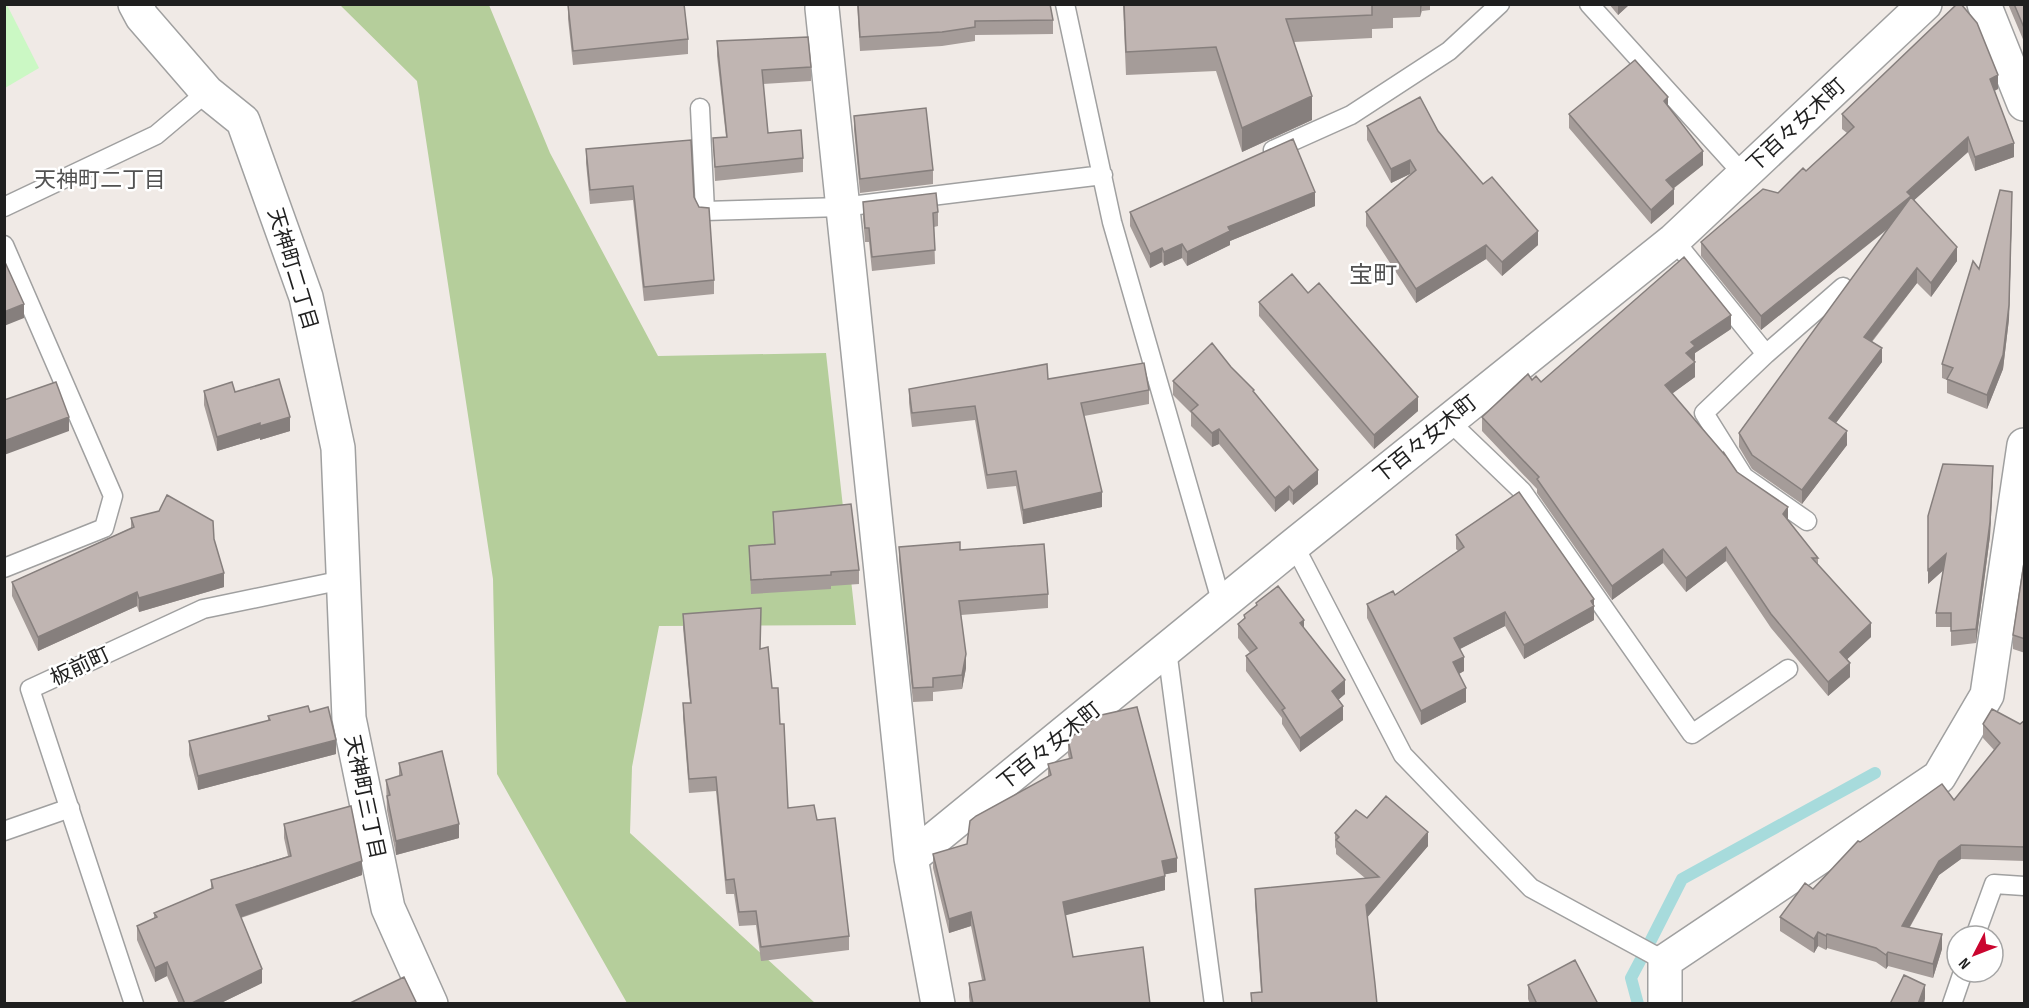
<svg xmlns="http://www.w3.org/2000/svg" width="2029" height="1008" font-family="'Sofia Sans Condensed','Noto Sans JP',sans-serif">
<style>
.forest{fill:#b5ce9b}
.park{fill:#cbf8c4}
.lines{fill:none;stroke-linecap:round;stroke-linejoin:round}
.stream{stroke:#a7dbdc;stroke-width:12}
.service-casing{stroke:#a0a0a0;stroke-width:21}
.minor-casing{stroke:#a0a0a0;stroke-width:36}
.service{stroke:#fff;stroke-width:18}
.minor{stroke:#fff;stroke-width:33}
.wall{fill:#a59c99}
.shaded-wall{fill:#867f7d}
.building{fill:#c0b5b2;stroke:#867f7d;stroke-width:1.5}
.labels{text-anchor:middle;stroke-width:5;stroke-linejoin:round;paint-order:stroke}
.street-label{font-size:21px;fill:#1f1f1f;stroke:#fff}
.neighbourhood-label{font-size:22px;fill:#525252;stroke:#fff}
.quarter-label{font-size:24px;fill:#525252;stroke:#fff}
</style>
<rect width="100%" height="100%" fill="#f0eae6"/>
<path class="forest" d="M340 5H489L550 153 658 356 826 353 856 625 659 626 632 767 630 833 815 1003H627L497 774 493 579 417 81Z"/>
<path class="park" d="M7 5 39 68 5 88 4 5Z"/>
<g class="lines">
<path class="stream" d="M1651 940 1682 879 1875 773
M1638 1004 1631 978 1640 961"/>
<defs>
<path id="service" d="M1065 4 1112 222 1222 604
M1589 4 1743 174
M700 108 705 211 842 207 1103 175
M1273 150 1351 115 1449 51 1500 4
M4 207 156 135 207 92
M1674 240 1766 354 1704 413 1744 477 1807 521
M4 245 113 496 104 528 4 568
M1766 354 1843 287
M1449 421 1522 491 1692 734 1788 669
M1294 545 1403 755 1531 888 1665 961
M1167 650 1214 1004
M4 831 70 808
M1975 936 1994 884 2024 886
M134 1004 30 689 203 609 343 580
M1952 1004 1963 972"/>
<path id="minor" d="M135 4 142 17 207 92 243 121 306 297 338 448 349 718 388 908 431 1004
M1984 4 2024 104
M822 8 911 858 938 1004
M911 858 1294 545 1674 240 1925 4
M1665 1004V961L1939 777 1987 695 2024 445"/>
</defs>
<use href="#service" class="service-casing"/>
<use href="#minor" class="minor-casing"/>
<use href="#service" class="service"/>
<use href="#minor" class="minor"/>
</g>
<path class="wall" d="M857 4H1050L1053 20V34L975 35V41L942 46 860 51Z
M1123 4H1430V10L1422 11 1420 17 1393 18V28L1372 29V38L1294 42 1312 120 1242 152 1216 71 1126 75Z
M1609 4H1630L1618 15Z
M2008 4H2025V44Z
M568 5 688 39V54L573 65 568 19Z
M717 41 811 67V81L763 84 768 133 803 158V172L715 181 713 138 726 137 717 56Z
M1998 89 1994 91 2014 157 1975 171 1968 152 1914 200 1957 261 1931 297 1917 283 1872 342 1882 362 1836 423 1847 445 1802 504 1752 469 1739 447V433L1889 228 1761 330 1701 256V242L1778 193 1806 171 1847 133 1842 129V114Z
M1668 107 1703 165 1673 189 1674 204 1651 224 1569 128V114Z
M854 116 933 170V184L860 193 854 130Z
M1367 126 1438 131 1483 184 1538 245 1502 276 1486 259 1416 303 1366 226V212L1410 175V174L1391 183 1367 140Z
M586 149 694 197 699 207 714 280V294L644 301 633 200 590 204 586 163Z
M863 202 938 212V226L934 227 935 264 872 271 869 242H865L863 216Z
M1315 206 1230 241V245L1187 266 1182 258 1164 266 1162 262 1150 268 1130 226V212Z
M2012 206 2009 319 2003 369 1987 409 1947 393V380L1942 378V364L1979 269Z
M1308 293 1418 411 1374 449 1259 316V302Z
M1731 329 1695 353V360L1694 361 1695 377 1672 393 1737 472 1788 520 1818 558V564L1871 637 1847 659 1850 677 1828 696 1771 628 1726 561 1686 592 1663 563 1612 600 1537 493V489L1482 431V417L1532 380 1541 382Z
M1231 367 1254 393 1318 484 1293 505 1289 500 1275 512 1219 444 1212 447 1191 426V413L1173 395V381Z
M1048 379 1149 390V404L1084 416 1102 507 1023 524 1016 486 987 489 975 420 912 427 909 403V389Z
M204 391 235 392 290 431 260 440V438L217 451 204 405Z
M1993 480 1990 536 1976 643 1951 646V627H1936V613L1943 570 1928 584Z
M773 512 859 570V584L831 586V589L751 594 749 546 774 544Z
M131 518 214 539 224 587 139 612 137 606 38 651 12 596V582L131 528Z
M1456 535 1594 599V620L1524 659 1505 626 1460 649 1464 671 1459 674 1466 702 1421 725 1367 618V604L1395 595 1458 551 1456 549Z
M899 547 1048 594V608L961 615 966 668 962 689 933 692V701L913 702 899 561Z
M2025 556V653L2013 649V635Z
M1256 603 1304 628 1345 694 1338 700 1343 720 1300 752 1282 724V718L1246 671V656L1250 653 1238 638V624L1244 619V615L1256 606Z
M683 614 761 622 760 649 772 688 780 724 788 808 817 820 849 936V950L761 961 756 925 739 926 734 894H726L716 791 689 793 683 717V703H690L683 628Z
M268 716 336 754 198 790 189 755V741L268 721Z
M2025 720V861L1961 859 1939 875 1910 927 1942 949 1933 978 1888 966 1886 969 1876 962 1827 948 1826 950 1818 946 1814 953 1780 931V917L1813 889 1860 842 1954 800 1994 750 1983 738V724H2020Z
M1068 740 1177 872 1165 874V890L1065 915 1073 957 1150 1004H970L969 997V983L982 980 971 926 949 933 933 868V854L967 844 1048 776V764L1069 759 1068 754Z
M399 763 459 838 396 855 387 810 386 780 399 777Z
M1367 818 1428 846 1367 917 1377 1004H1251V993L1261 992 1255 903V889L1365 878 1336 854V849L1335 847V833Z
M284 824 362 875 241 918 262 983 219 1004H179L167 976 155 982 137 940V926L154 918V913L211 889V880L288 856 284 838Z
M1528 985 1598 1004H1530L1528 999Z"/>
<path class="shaded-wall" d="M1420 4H1422L1420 17Z
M1618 4H1630L1618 15Z
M1998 75V89L1990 93V79Z
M1312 96V120L1242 152V128Z
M1668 97V112L1664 101Z
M1968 137V152L1911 203V210L1761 330V316L1907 192Z
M2014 143V157L1975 171V157Z
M1703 151V165L1666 194V180Z
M1410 160V174L1391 183V169Z
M1674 189V204L1651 224V210Z
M1315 192V206L1230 241V245L1187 266V252L1228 227Z
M2012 206 2009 319 2003 369 1987 409V395Z
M1538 231V245L1502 276V262Z
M1182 244V258L1164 266V252Z
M1486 245V259L1416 303V289Z
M1957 247V261L1931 297V283Z
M1162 248V262L1150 268V254Z
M1917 268V283L1864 351V337Z
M24 304V318L4 326V312Z
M1731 315V329L1695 353V360L1686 367V353L1691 342Z
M1882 348V362L1829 432V418Z
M1695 362V377L1665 399V385Z
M1418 397V411L1374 449V435Z
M69 417V431L4 455V441Z
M290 417V431L260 440V426Z
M260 423V438L217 451V437Z
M1219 429V444L1212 447V433Z
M1847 431V445L1802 504V490Z
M1993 466 1990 536 1976 643V629Z
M1318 470V484L1293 505V491Z
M1289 486V500L1275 512V498Z
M1102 492V507L1023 524V510Z
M1788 507V521L1783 514Z
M1726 547V561L1686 592V578Z
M1663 549V563L1612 600V586Z
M1946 554V568L1928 584V570Z
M224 573V587L139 612V598Z
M137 592V606L38 651V637Z
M1594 599V620L1524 659V645Z
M1505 612V626L1454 652V638Z
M1304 620V634L1300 623Z
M1871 623V637L1840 666V652Z
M966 654V668L962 689V675Z
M1464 657V671L1453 677V662Z
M1850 663V677L1828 696V682Z
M1345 680V694L1332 705V691Z
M1466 688V702L1421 725V711Z
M1343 706V720L1300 752V738Z
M336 740V754L198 790V776Z
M459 824V838L396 855V841Z
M1428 832V846L1366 919V905Z
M1961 845V859L1939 875 1902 940V926L1939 861Z
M1177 858V872L1162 875V861Z
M362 861V875L236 919V905Z
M1165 876V890L1063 916V902Z
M971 912V926L949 933V919Z
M1818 932V946L1814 953V939Z
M1827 934V948L1826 950V936Z
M1942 934V949L1933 978V964Z
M1888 952V966L1886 969V955Z
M167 962V976L155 982V968Z
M262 969V983L219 1004H190Z
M1925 985V999L1924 1004H1918Z"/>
<path class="building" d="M684 4 688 39 573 51 568 5Z
M858 4H1050L1053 20 975 21V27L942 32 860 37Z
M1124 4H1388L1372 5V15L1286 19 1312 96 1242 128 1216 47 1126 52Z
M1957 4H1961L1977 23 1998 75 1990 79 2014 143 1975 157 1968 137 1907 192 1911 196 1761 316 1701 242 1763 189 1778 193 1803 168 1806 171 1854 127 1842 114Z
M2014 4H2025V30Z
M808 37 811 67 762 70 768 133 801 130 803 158 715 167 713 138 727 137 717 41Z
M1635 60 1668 97 1664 101 1703 151 1666 180 1674 189 1651 210 1569 114Z
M1420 97 1438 131 1483 184 1492 177 1538 231 1502 262 1486 245 1416 289 1366 212 1416 170 1410 160 1391 169 1367 126Z
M926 108 933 170 860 179 854 116Z
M1293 139 1315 192 1228 227 1230 231 1187 252 1182 244 1164 252 1162 248 1150 254 1130 212Z
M691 140 694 197 699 207 709 208 714 280 644 287 633 186 590 190 586 149Z
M2000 190 2012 192 2009 305 2003 355 1987 395 1947 379 1953 368 1942 364 1973 261 1979 269Z
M936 193 938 212 933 213 935 250 872 257 869 228H865L863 202Z
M1911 197 1957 247 1931 283 1917 268 1864 337 1882 348 1829 418 1847 431 1802 490 1752 455 1739 433Z
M1684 257 1731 315 1691 342 1695 346 1686 353 1695 362 1665 385 1724 454V453L1737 472 1788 507 1783 514 1818 558H1812L1871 623 1840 652 1850 663 1828 682 1771 614 1726 547 1686 578 1663 549 1612 586 1537 479 1539 477 1482 417 1528 374 1532 380 1536 376 1541 382Z
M4 260 24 304 4 312Z
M1292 274 1308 293 1319 283 1418 397 1374 435 1259 302Z
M1212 343 1231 367 1254 390 1253 391 1318 470 1293 491 1289 486 1275 498 1219 429 1212 433 1191 411 1198 405 1173 381Z
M1144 363 1149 390 1081 403 1102 492 1023 510 1016 471 987 475 975 406 912 413 909 389 1047 364 1048 379Z
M279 379 290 417 260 426V423L217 437 204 391 232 382 235 392Z
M56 382 69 417 4 441V400Z
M1943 464 1993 466 1990 522 1976 629 1951 631V613H1936L1946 554 1928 570V516Z
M1519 492 1594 599 1591 601 1594 606 1524 645 1505 612 1454 638 1464 657 1453 662 1466 688 1421 711 1367 604 1393 591 1395 595 1464 547 1456 535Z
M167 495 213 521 214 539 224 573 139 598 137 592 38 637 12 582 134 527 131 518 159 511Z
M851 504 859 570 831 572V575L751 580 749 546 775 544 773 512Z
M960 542V550L1044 544 1048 594 959 601 966 654 962 675 933 678V687L913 688 899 547Z
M2025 556V639L2013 635Z
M1278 586 1304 620 1300 623 1345 680 1332 691 1343 706 1300 738 1282 710 1285 708 1246 656 1257 648 1238 624 1245 618 1244 615 1257 605 1256 603Z
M761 608 760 649 768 647 772 688H778L780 724H784L788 808 814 805 817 820 835 818 849 936 761 947 756 911 739 912 734 879 726 880 716 777 689 779 683 703H691L683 614Z
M308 706 310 712 328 707 336 740 198 776 189 741 270 720 268 716Z
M1137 707 1177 858 1162 861 1165 876 1063 902 1073 957 1143 947 1150 1004H973L969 983 985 980 971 912 949 919 933 854 967 844 970 821 976 816 1051 775 1048 764 1072 758 1068 740 1097 716Z
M1992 709 2020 724 2025 720V847L1961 845 1939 861 1902 926 1942 934 1933 964 1888 952 1886 955 1876 948 1827 934 1826 936 1818 932 1814 939 1780 917 1805 883 1813 889 1858 841 1860 842 1942 784 1954 800 2000 743 1983 724Z
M442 751 459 824 396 841 387 796 390 795 386 780 402 775 399 763Z
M1386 796 1428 832 1366 905 1375 984 1377 1004H1252L1251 993 1262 992 1255 889 1379 877 1336 840 1339 837 1335 833 1356 810 1367 818Z
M351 806 362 861 236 905 262 969 190 1004H185L167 962 155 968 137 926 157 917 154 913 213 888 211 880 291 856 284 824Z
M1575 960 1598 1004H1537L1528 985Z
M1904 975 1925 985 1918 1004H1890Z
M404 977 417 1004H348Z"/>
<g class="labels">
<g class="street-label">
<text transform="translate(1796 125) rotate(-43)" y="7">下百々女木町</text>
<text transform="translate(293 269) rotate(73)" y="7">天神町二丁目</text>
<text transform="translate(1425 439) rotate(-39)" y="7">下百々女木町</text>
<text transform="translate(80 666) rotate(-25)" y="7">板前町</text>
<text transform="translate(1049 746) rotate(-39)" y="7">下百々女木町</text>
<text transform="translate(365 797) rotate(78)" y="7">天神町三丁目</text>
</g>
<g class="neighbourhood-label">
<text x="100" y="187">天神町二丁目</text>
</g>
<g class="quarter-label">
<text x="1373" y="283">宝町</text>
</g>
</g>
<rect width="2029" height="1008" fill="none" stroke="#1f1f1f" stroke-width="12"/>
<g transform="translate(1975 954) rotate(228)"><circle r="28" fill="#ffffff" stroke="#a5a5a5" stroke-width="1.5"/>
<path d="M0-4.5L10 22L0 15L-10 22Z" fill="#ca052f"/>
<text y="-9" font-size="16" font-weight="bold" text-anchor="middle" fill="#1f1f1f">N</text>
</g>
</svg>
